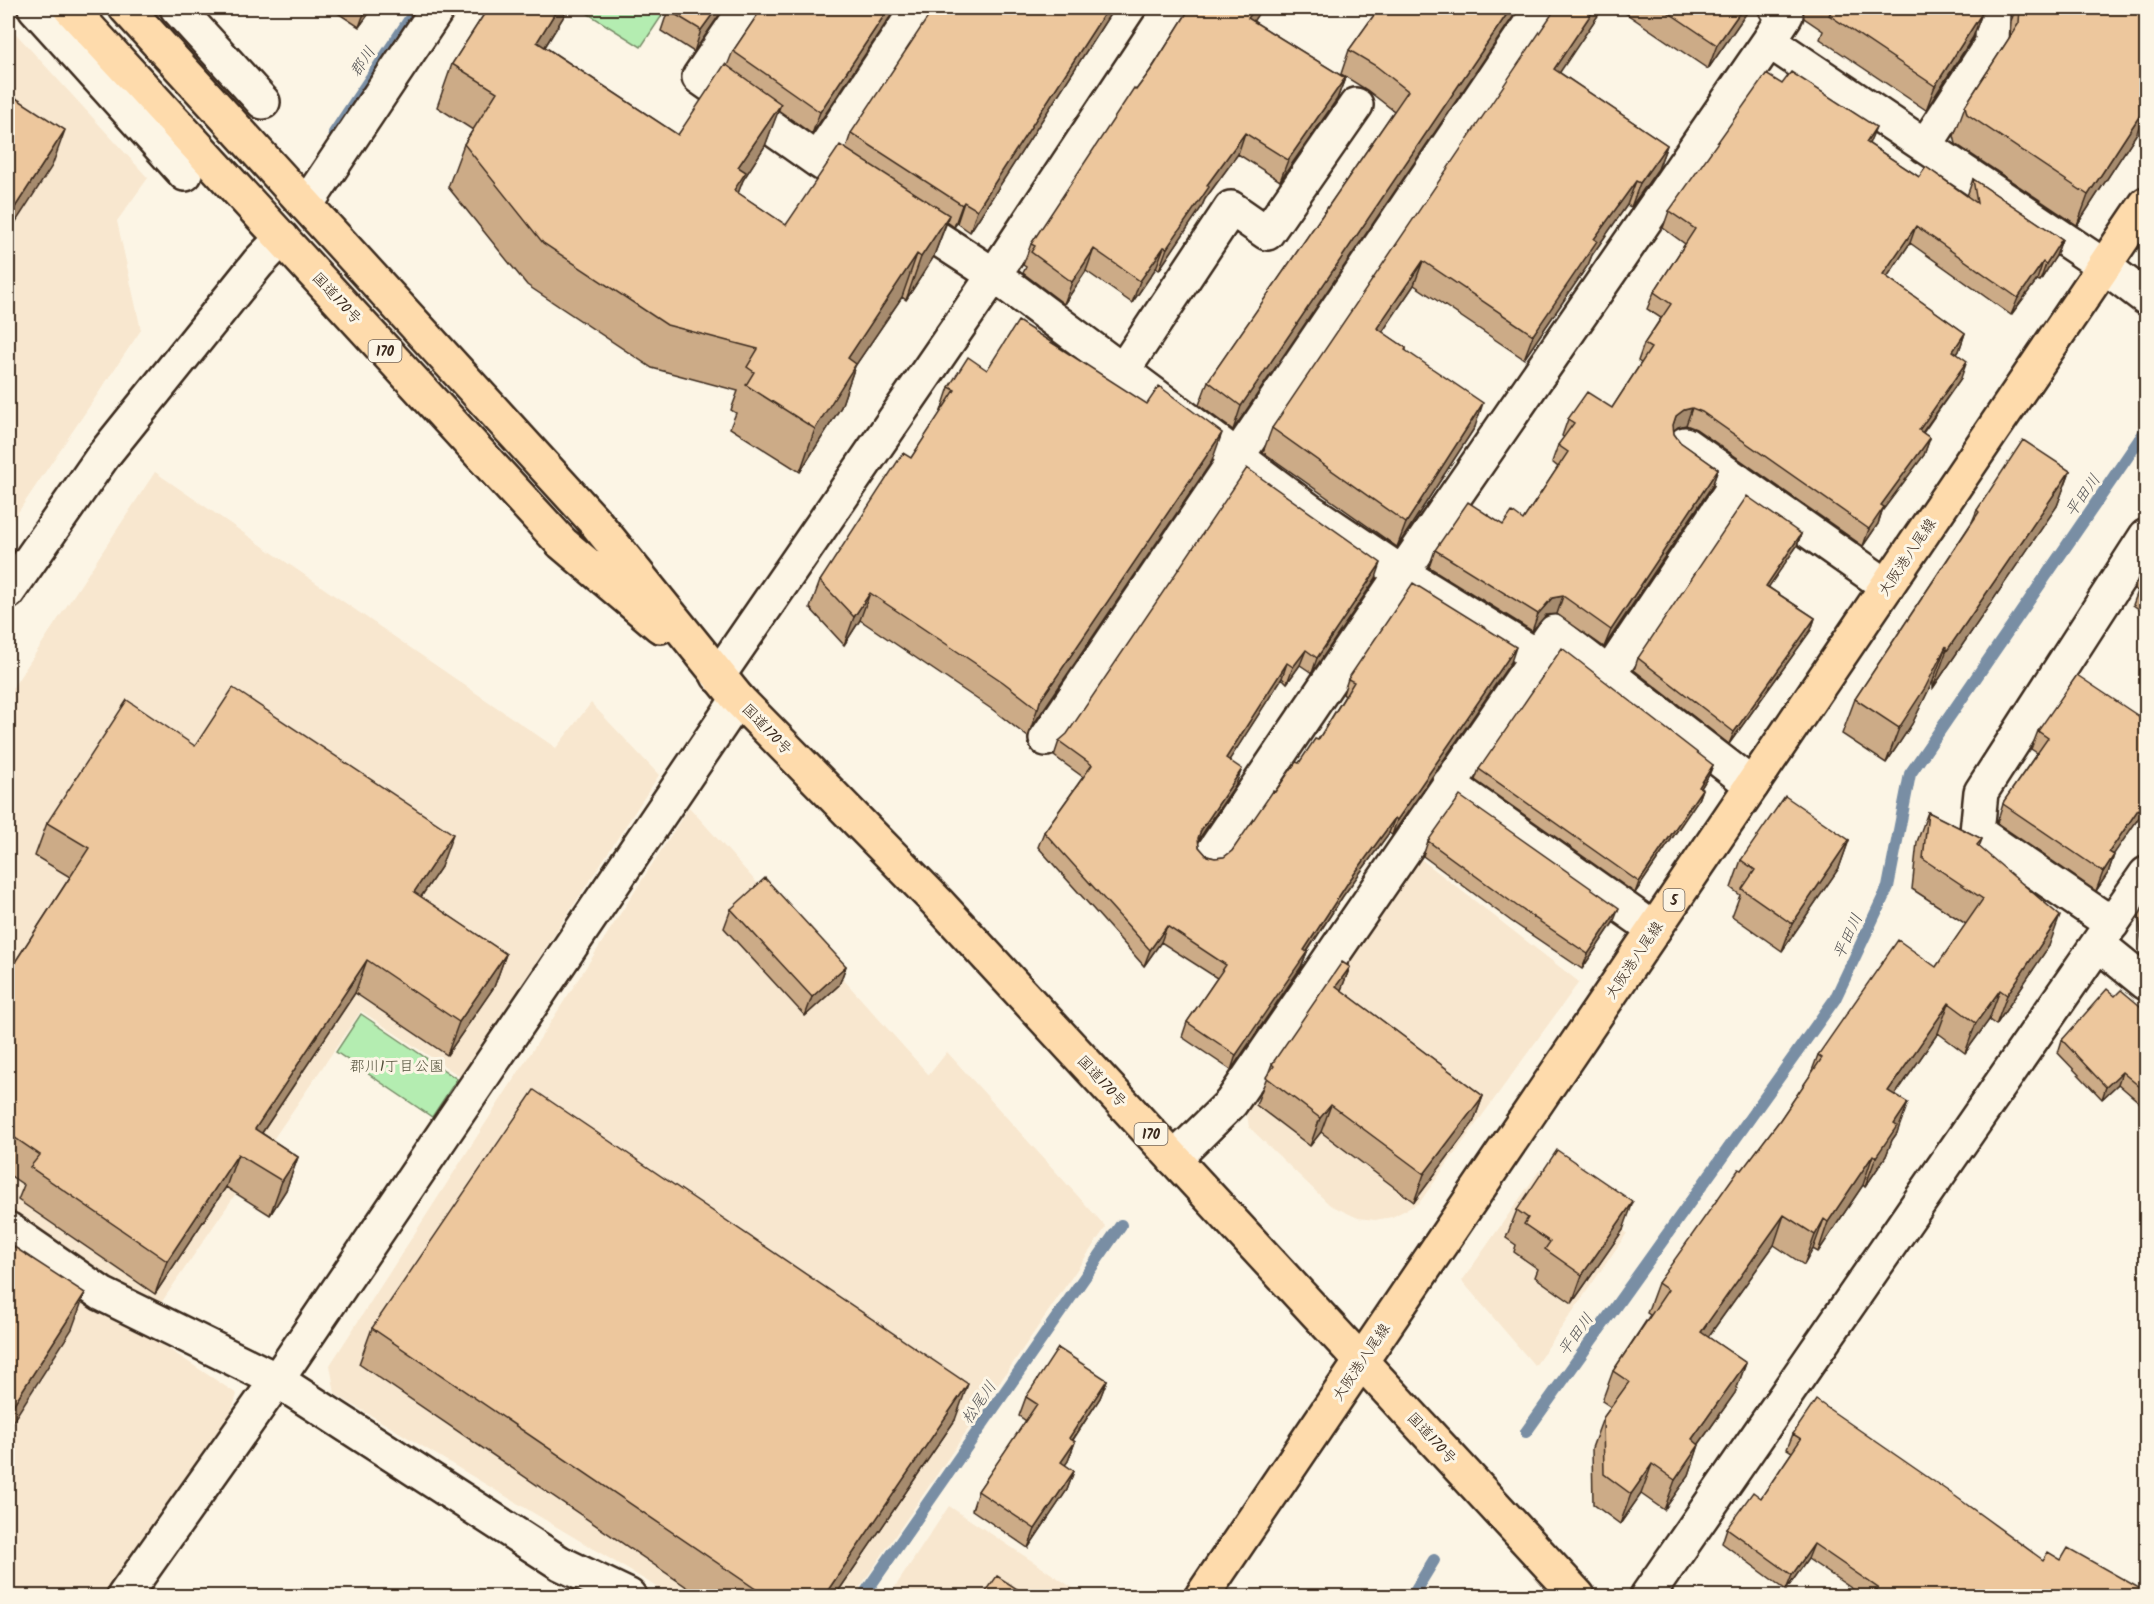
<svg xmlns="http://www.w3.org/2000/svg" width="2154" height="1604" font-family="Kalam,'Klee One',sans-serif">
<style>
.built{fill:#f8e7cf}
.green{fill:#b4edb1;stroke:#788c68;stroke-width:1.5}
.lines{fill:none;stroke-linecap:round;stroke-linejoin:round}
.stream{stroke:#798ea4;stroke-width:12}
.street-casing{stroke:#3b2a1e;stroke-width:38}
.secondary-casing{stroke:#3b2a1e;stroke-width:38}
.primary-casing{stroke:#3b2a1e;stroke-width:38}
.highway-casing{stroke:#3b2a1e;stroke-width:38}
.street{stroke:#fcf5e5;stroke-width:33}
.secondary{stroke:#fcf5e5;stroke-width:33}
.primary{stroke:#fedbac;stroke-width:33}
.highway{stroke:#fedbac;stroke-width:33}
.wall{fill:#ccab87;stroke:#3b2a1e;stroke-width:1.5}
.shaded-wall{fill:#a68b6e;stroke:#3b2a1e;stroke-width:1.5}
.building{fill:#edc79d;stroke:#3b2a1e;stroke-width:1.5}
.labels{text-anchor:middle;stroke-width:6;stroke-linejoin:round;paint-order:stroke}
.shield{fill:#fcf5e5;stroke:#75675a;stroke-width:1.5}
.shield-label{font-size:14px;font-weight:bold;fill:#3b2a1e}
.street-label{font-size:15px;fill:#3b2a1e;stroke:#fcf5e5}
.park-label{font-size:15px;fill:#53513b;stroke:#fcf5e5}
.water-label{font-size:16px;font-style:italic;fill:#555456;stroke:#fcf5e5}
</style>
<rect width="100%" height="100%" fill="#fcf5e5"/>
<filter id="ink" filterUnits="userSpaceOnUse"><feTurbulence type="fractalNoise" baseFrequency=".0167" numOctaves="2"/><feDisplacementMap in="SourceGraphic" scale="12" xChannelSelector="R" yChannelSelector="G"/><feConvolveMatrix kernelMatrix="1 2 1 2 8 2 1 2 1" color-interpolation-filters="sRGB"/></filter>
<g filter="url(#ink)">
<path class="built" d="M8 25 148 178 117 221 141 330 8 527Z
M155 472 556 748 591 703 659 775 461 1077 361 1011 161 1303 103 1280 8 1210V695Z
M689 807 929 1075 947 1052 1106 1227 854 1596H669L647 1581 335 1394 330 1365Z
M1417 856 1579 982 1419 1203 1392 1217 1375 1220 1358 1218 1330 1205 1249 1127 1246 1108Z
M1539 1171 1627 1233 1535 1366 1462 1281Z
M8 1243 237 1394 232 1411 104 1596H8Z
M949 1506 1085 1596H889Z"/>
<path class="green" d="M579 8H667L641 47Z
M361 1014 457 1079 432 1117 336 1052Z"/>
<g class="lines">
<path class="stream" d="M334 133 417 8
M1526 1432 1835 999 1888 887 1910 774 2146 430
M863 1596 1121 1225
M1412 1596 1434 1560"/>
<defs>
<path id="street" d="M35 8 185 174
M177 8 263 102
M746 8 699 77 817 160 994 275 1310 511 1402 573 1537 656
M1776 8 1786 15 1769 41 2104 266 2146 298
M1925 146 1992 43 1993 8
M817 160 918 8
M306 205 438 8
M1122 372 1231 208 1267 233 1356 105
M1685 444 1887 586
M1609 674 1738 481
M718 676 994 275 1171 8
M1046 739 1541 8
M1449 784 1654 929
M1211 855 1402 573 1769 41
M2112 924 1977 832 1981 792 2146 536
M2098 944 2146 983
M1174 1159 1231 1103 1554 632 1752 785
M8 1229 102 1294 277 1380 560 1563 629 1596
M124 1596 277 1380 738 699
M1647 1596 2146 874"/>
<path id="secondary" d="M8 592 103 456 258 263 282 238"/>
<path id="primary" d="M1202 1596 2146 204"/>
<path id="highway" d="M70 8 562 543 660 626
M126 8 596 523 738 699 937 902 1578 1596"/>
</defs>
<use href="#street" class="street-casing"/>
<use href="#secondary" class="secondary-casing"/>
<use href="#primary" class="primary-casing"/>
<use href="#highway" class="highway-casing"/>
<use href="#street" class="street"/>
<use href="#secondary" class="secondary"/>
<use href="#primary" class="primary"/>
<use href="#highway" class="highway"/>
</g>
<path class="wall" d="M330 8H373L359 27Z
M488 8H568L564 16 545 47 678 135 727 66 733 51 762 8H896L812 134 778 110 765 146 743 180 738 193 786 225 846 148 851 133 1114 8 970 232 957 223 954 227 947 222 933 258 906 300 902 297 855 366 841 407 800 472 730 428 736 413 731 410 738 391 652 368 527 285 448 187 464 144 473 130 437 107 452 64Z
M724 8 694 52 661 31 668 10Z
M1190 8H1262L1253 21 1345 78 1337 99 1280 181 1238 154 1205 199 1201 208 1159 270 1156 268 1132 303 1086 271 1064 304 1023 273 1026 267 1023 265 1031 244 1136 90 1153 67Z
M1379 8H1519L1233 430 1199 405 1208 381 1394 111 1367 90 1341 74 1349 50Z
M1603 8 1559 72 1667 145 1658 169 1631 207 1627 205 1592 255 1588 265 1524 359 1414 285 1382 332 1406 348V351L1475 427 1397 547 1263 452 1272 428Z
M1618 8H1750L1708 69Z
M1803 8H1982V13L1973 37 1926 110 1820 39 1823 31 1804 18Z
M2016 8H2020L2146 101 2137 133 2077 225 1956 144 1954 136 1965 106 2010 37 2011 21Z
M1869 144 1919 177 1967 196 1973 179 2062 239 2056 256 2040 281 2037 280 2011 315 1910 243 1887 277 1965 333 1959 351 1957 354 1961 378 1923 433 1930 438 1924 455 1882 511 1878 524 1863 546 1696 429 1686 425 1678 427 1673 430 1674 434 1680 442 1718 469 1712 486 1604 647 1557 614 1546 615 1532 631 1429 567 1435 550 1503 525 1523 520 1558 467 1552 462 1558 445 1564 437 1562 436 1568 419 1612 408 1641 363 1638 361 1644 344 1661 318 1647 309 1654 292 1685 244 1663 228 1669 211Z
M987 370 1212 461 1031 728 1028 737 993 710 860 620 844 645 810 608 820 581 911 458 940 414 949 387Z
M2070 471 2057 506 1933 688V681L1912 724 1886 763 1842 734 1855 699 1972 522 1977 510Z
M1801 534 1797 546 1768 587 1815 618 1811 630 1729 744 1634 670 1638 658Z
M2146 562V614L2133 605 2138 591 2134 589 2141 570Z
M1376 578 1312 673 1300 665 1287 683 1282 678 1229 760 1236 784 1198 840 1199 847 1207 856 1215 858 1224 857 1232 851 1275 792 1318 740 1345 696 1343 694 1348 679 1511 662 1392 835 1389 833 1343 896 1307 952 1301 967 1231 1070 1182 1037 1187 1022 1217 978 1161 942 1144 966 1038 847 1044 832 1083 777 1054 756 1059 741Z
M2146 615V626L2143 624Z
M2146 714V820L2140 816 2113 854 2114 855 2108 873 2096 891 1997 823 2004 801 2037 753 2031 749 2038 731 2143 719Z
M195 746 441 867 421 897 506 954 494 987 447 1055 355 993 262 1133 298 1157 286 1190 270 1215 226 1187 155 1294 18 1200 24 1185 8 1174V973L70 877 35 856 47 823Z
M1713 765 1709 775 1701 788 1702 789 1698 800 1635 893 1475 780 1479 769Z
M1928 812 1982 839 1979 847 2049 946 1996 1025 1989 1020 1965 1053 1938 1033 1895 1095 1897 1133 1892 1140 1886 1156 1865 1187 1863 1185 1818 1252 1813 1249 1804 1265 1774 1245 1708 1337 1746 1363 1735 1393 1699 1444 1689 1475 1664 1510 1641 1494 1620 1524 1593 1504 1592 1448 1603 1418 1611 1407 1602 1401 1613 1371 1650 1315 1647 1313 1658 1283 1780 1120 1810 1076 1818 1055 1936 967 1966 924 1912 889 1917 842Z
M1849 840 1839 868 1782 951 1732 916 1740 895 1731 888 1741 860Z
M1428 841 1613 923 1582 969 1511 921 1423 856Z
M2146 898V953L2143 951 2139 917Z
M731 909 846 966 839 985 805 1016 724 928Z
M1350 967 1341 990 1483 1096 1473 1123 1414 1202 1321 1132 1310 1146 1256 1105 1272 1064Z
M2115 996 2146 1011V1108L2118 1084 2102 1099 2058 1053 2062 1040Z
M1517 1210 1623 1230 1572 1303 1535 1277 1538 1269 1514 1252 1516 1245 1506 1238Z
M372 1328 955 1420 835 1596H700L359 1364Z
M1107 1380 1100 1398 1073 1440 1075 1442 1068 1461 1065 1465 1074 1471 1067 1490 1028 1548 972 1510 978 1491 1026 1421 1019 1416 1026 1397Z
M1793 1434 2043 1560H2061L2146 1596H1863L1808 1559 1786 1590 1722 1543 1727 1528 1761 1498 1792 1452 1787 1449Z"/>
<path class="shaded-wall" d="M366 8H373L359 27Z
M558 8H568L564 16 521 85 537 42Z
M717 8H724L694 52 701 30Z
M889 8H896L812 134 820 112Z
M1108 8H1114L970 232 977 210Z
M1256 8H1262L1241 40 1248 18Z
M1511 8H1519L1233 430 1241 406Z
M1595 8H1603L1546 93 1554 69Z
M1743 8H1750L1708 69 1717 45Z
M1982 13 1973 37 1926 110 1935 86Z
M1345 78 1337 99 1280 181 1288 160Z
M2146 87V100L2129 127 2139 97Z
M781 104 765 146 743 180 730 215 738 167Z
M2146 106 2137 133 2077 225 2088 195Z
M1876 127 1869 144 1866 142Z
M65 130 52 166 8 234V218Z
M1245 133 1238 154 1205 199 1201 208 1159 270 1167 248 1207 185Z
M1667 145 1658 169 1631 207 1640 183Z
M1636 181 1627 205 1592 255 1588 265 1524 359 1533 335 1594 239Z
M964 202 957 223 954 227 962 205Z
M949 215 933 258 906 300 921 257Z
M1916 226 1910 243 1877 292 1883 274Z
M2062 239 2056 256 2040 281 2046 264Z
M1164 247 1156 268 1132 303 1140 281Z
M1094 249 1086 271 1064 304 1072 282Z
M917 254 902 297 855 366 841 407 800 472 815 429 848 358Z
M1423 261 1414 285 1369 352 1377 328Z
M2043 262 2037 280 2011 315 2018 298Z
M1965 333 1959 351 1947 368 1953 351Z
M1967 361 1961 378 1912 447 1919 430Z
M1483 403 1475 427 1397 547 1406 523Z
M1692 408 1686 425 1678 427 1670 433 1676 416 1684 410Z
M1222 433 1212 461 1031 728 1040 701Z
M1930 438 1924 455 1882 511 1878 524 1863 546 1869 529 1881 505Z
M1718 469 1712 486 1604 647 1611 630Z
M2070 471 2057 506 1933 688 1946 652Z
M1801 534 1797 546 1761 598 1766 586Z
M1381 563 1376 578 1312 673 1317 658Z
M870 593 860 620 844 645 854 617Z
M1563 596 1557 614 1546 615 1532 631 1538 614 1552 598Z
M1815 618 1811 630 1729 744 1734 732Z
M1946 646 1933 681 1912 724 1886 763 1899 728Z
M1516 647 1511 662 1392 835 1397 820Z
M1306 650 1300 665 1287 683 1293 667Z
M1287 663 1282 678 1221 773 1226 758Z
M1713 765 1709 775 1695 798 1699 787Z
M1242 769 1236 784 1195 845 1201 830Z
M1702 789 1698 800 1635 893 1639 882Z
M2146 798 2140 816 2103 870 2109 852Z
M1395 818 1389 833 1343 896 1304 956 1307 952 1301 967 1231 1070 1236 1055 1349 881Z
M453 834 441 867 402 925 414 892Z
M1849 840 1839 868 1782 951 1792 924Z
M2114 855 2108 873 2096 891 2103 872Z
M1619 908 1613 923 1582 969 1588 954Z
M2060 916 2049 946 1996 1025 2007 995Z
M1167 926 1161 942 1144 966 1150 950Z
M506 954 494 987 447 1055 459 1022Z
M367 960 355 993 245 1158 255 1129Z
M846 966 839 985 805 1016 812 997Z
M1350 967 1339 995 1336 986Z
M2000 990 1989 1020 1965 1053 1976 1023Z
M1949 1003 1938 1033 1877 1121 1888 1091Z
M2122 1072 2118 1084 2102 1099 2106 1087Z
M1483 1096 1473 1123 1414 1202 1424 1174Z
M1908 1103 1897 1133 1892 1140 1886 1156 1865 1187 1876 1157 1894 1124Z
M1331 1105 1321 1132 1310 1146 1320 1118Z
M238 1154 226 1187 155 1294 167 1261Z
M1873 1155 1863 1185 1818 1252 1828 1222Z
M298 1157 286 1190 270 1215 282 1181Z
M1633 1202 1623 1230 1572 1303 1582 1275Z
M1784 1215 1774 1245 1690 1362 1701 1332Z
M1824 1219 1813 1249 1804 1265 1815 1235Z
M85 1293 72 1329 8 1429V1413Z
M1746 1363 1735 1393 1681 1469 1692 1439Z
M1107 1380 1100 1398 1062 1456 1069 1438Z
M968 1384 955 1420 835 1596H824Z
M1075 1442 1068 1461 1054 1481 1061 1462Z
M1699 1445 1689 1475 1664 1510 1675 1480Z
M1652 1464 1641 1494 1620 1524 1631 1494Z
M1074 1471 1067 1490 1028 1548 1035 1529Z
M1814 1544 1808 1559 1786 1590 1792 1575Z"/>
<path class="building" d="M488 8H558L537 42 678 135 725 64 781 104 738 167 746 172 734 190 786 225 840 145 949 215 921 257 917 254 848 358 856 364 815 429 746 385 754 372 747 367 758 349 667 325 543 243 464 144 497 92 452 64Z
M670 8H717L701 30 668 10Z
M762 8H889L820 112 733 51Z
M934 8H1108L977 210 964 202 962 205 851 133Z
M1190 8H1256L1248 18 1345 78 1288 160 1245 133 1207 185 1209 187 1167 248 1164 247 1140 281 1094 249 1072 282 1031 252 1035 246 1031 244 1134 88 1136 90 1153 67Z
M1379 8H1511L1241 406 1208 381 1408 91 1376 66 1349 50Z
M1556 8H1595L1554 69 1667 145 1640 183 1636 181 1594 239 1597 241 1533 335 1423 261 1377 328 1406 348 1405 350 1483 403 1406 523 1272 428Z
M1662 8H1743L1717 45Z
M1834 8H1982V13L1935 86 1829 15Z
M2020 8H2146V87L2139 97 2146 102V106L2088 195 1967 114 1965 106 2019 23Z
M1791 72 1876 127 1866 142 1919 177 1926 167 1977 203 1973 179 2062 239 2046 264 2043 262 2018 298 1916 226 1883 274 1965 333 1953 351 1967 361 1919 430 1930 438 1881 505 1884 507 1869 529 1702 412 1692 408 1684 410 1676 416 1673 425 1674 434 1680 442 1718 469 1611 630 1563 596 1552 598 1538 614 1435 550 1468 502 1503 525 1512 512 1523 520 1568 452 1558 445 1574 423 1568 419 1587 392 1612 408 1651 348 1644 344 1671 304 1654 292 1695 229 1669 211 1766 74 1782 84Z
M8 93 65 130 8 218Z
M1018 321 1147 404 1159 386 1222 433 1040 701 1038 709 1003 682 870 593 854 617 820 581 903 453 911 458 955 390 949 387 968 357 987 370Z
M2023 440 2070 471 1946 652V646L1925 688 1899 728 1855 699 1979 512 1977 510Z
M1247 468 1381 563 1317 658 1306 650 1293 667 1287 663 1226 758 1242 769 1201 830 1198 838 1199 847 1207 856 1215 858 1224 857 1232 851 1273 791 1275 792 1296 762 1299 763 1315 739 1318 740 1354 682 1348 679 1413 583 1516 647 1397 820 1395 818 1349 881 1304 950 1307 952 1236 1055 1187 1022 1226 965 1167 926 1150 950 1044 832 1092 765 1059 741 1067 734Z
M1747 496 1801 534 1766 586 1815 618 1734 732 1638 658Z
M2146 562V574L2141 570Z
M2146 576V591L2140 587Z
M1562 648 1713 765 1699 787 1702 789 1639 882 1479 769Z
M2077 675 2143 719 2146 714V798L2109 852 2114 855 2103 872 2003 804 2004 801 2048 738 2038 731Z
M233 688 453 834 414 892 506 954 459 1022 367 960 255 1129 298 1157 282 1181 238 1154 167 1261 30 1167 40 1155 8 1133V973L89 848 47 823 127 700 195 746Z
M1460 796 1619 908 1588 954 1517 906 1428 841Z
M1785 796 1849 840 1792 924 1742 889 1755 870 1741 860Z
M1928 812 1982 839 1977 845 2060 916 2007 995 2000 990 1976 1023 1949 1003 1888 1091 1908 1103 1894 1124 1897 1126 1876 1157 1873 1155 1828 1222 1824 1219 1815 1235 1784 1215 1701 1332 1746 1363 1692 1439 1699 1445 1675 1480 1652 1464 1631 1494 1604 1474 1603 1418 1629 1382 1613 1371 1668 1290 1658 1283 1739 1169 1742 1170 1780 1120 1822 1058 1818 1055 1898 940 1936 967 1983 899 1923 859Z
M765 878 846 966 812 997 731 909Z
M1342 962 1350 967 1336 986 1483 1096 1424 1174 1331 1105 1320 1118 1266 1077 1274 1066 1272 1064Z
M2107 989 2115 996 2121 990 2146 1011V1092L2122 1072 2106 1087 2062 1040Z
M534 1090 968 1384 824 1596H766L372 1328Z
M1557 1150 1633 1202 1582 1275 1545 1249 1550 1242 1524 1224 1528 1218 1517 1210Z
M8 1243 85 1293 8 1413Z
M1058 1348 1107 1380 1069 1438 1075 1442 1061 1462 1074 1471 1035 1529 978 1491 1037 1404 1026 1397Z
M1816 1400 1955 1496 2043 1560 2048 1552 2061 1560 2068 1548 2146 1592V1596H1872L1878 1588 1814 1544 1792 1575 1727 1528 1753 1492 1761 1498 1801 1439 1793 1434Z
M997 1576 1028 1596H983Z
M1263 1592 1270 1596H1260Z"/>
</g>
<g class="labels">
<g class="shield">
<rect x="368.5" y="340" width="33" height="22" rx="4.5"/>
<rect x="1663.5" y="889" width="21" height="22" rx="4.5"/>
<rect x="1134.5" y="1123" width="33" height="22" rx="4.5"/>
</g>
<g class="shield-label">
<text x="385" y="356">170</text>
<text x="1674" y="905">5</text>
<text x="1151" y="1139">170</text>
</g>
<g class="street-label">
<text transform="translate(337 298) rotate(47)" y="5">国道170号</text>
<text transform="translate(1907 557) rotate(-56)" y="5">大阪港八尾線</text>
<text transform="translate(767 729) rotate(46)" y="5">国道170号</text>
<text transform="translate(1634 960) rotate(-56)" y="5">大阪港八尾線</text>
<text transform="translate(1102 1081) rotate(47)" y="5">国道170号</text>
<text transform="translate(1361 1362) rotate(-56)" y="5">大阪港八尾線</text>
<text transform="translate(1432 1438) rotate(47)" y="5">国道170号</text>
</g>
<g class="park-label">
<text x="397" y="1071">郡川1丁目公園</text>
</g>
<g class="water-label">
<text transform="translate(362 61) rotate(-57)" y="6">郡川</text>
<text transform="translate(2082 495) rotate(-55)" y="6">平田川</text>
<text transform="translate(1847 936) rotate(-65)" y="6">平田川</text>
<text transform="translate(1575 1334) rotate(-54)" y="6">平田川</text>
<text transform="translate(978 1402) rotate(-55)" y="6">松尾川</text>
</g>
</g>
<rect width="2154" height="1604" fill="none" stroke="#fcf5e5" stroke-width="30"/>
<rect x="15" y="15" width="2124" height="1574" fill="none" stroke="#3b2a1e" stroke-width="2" filter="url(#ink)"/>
</svg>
